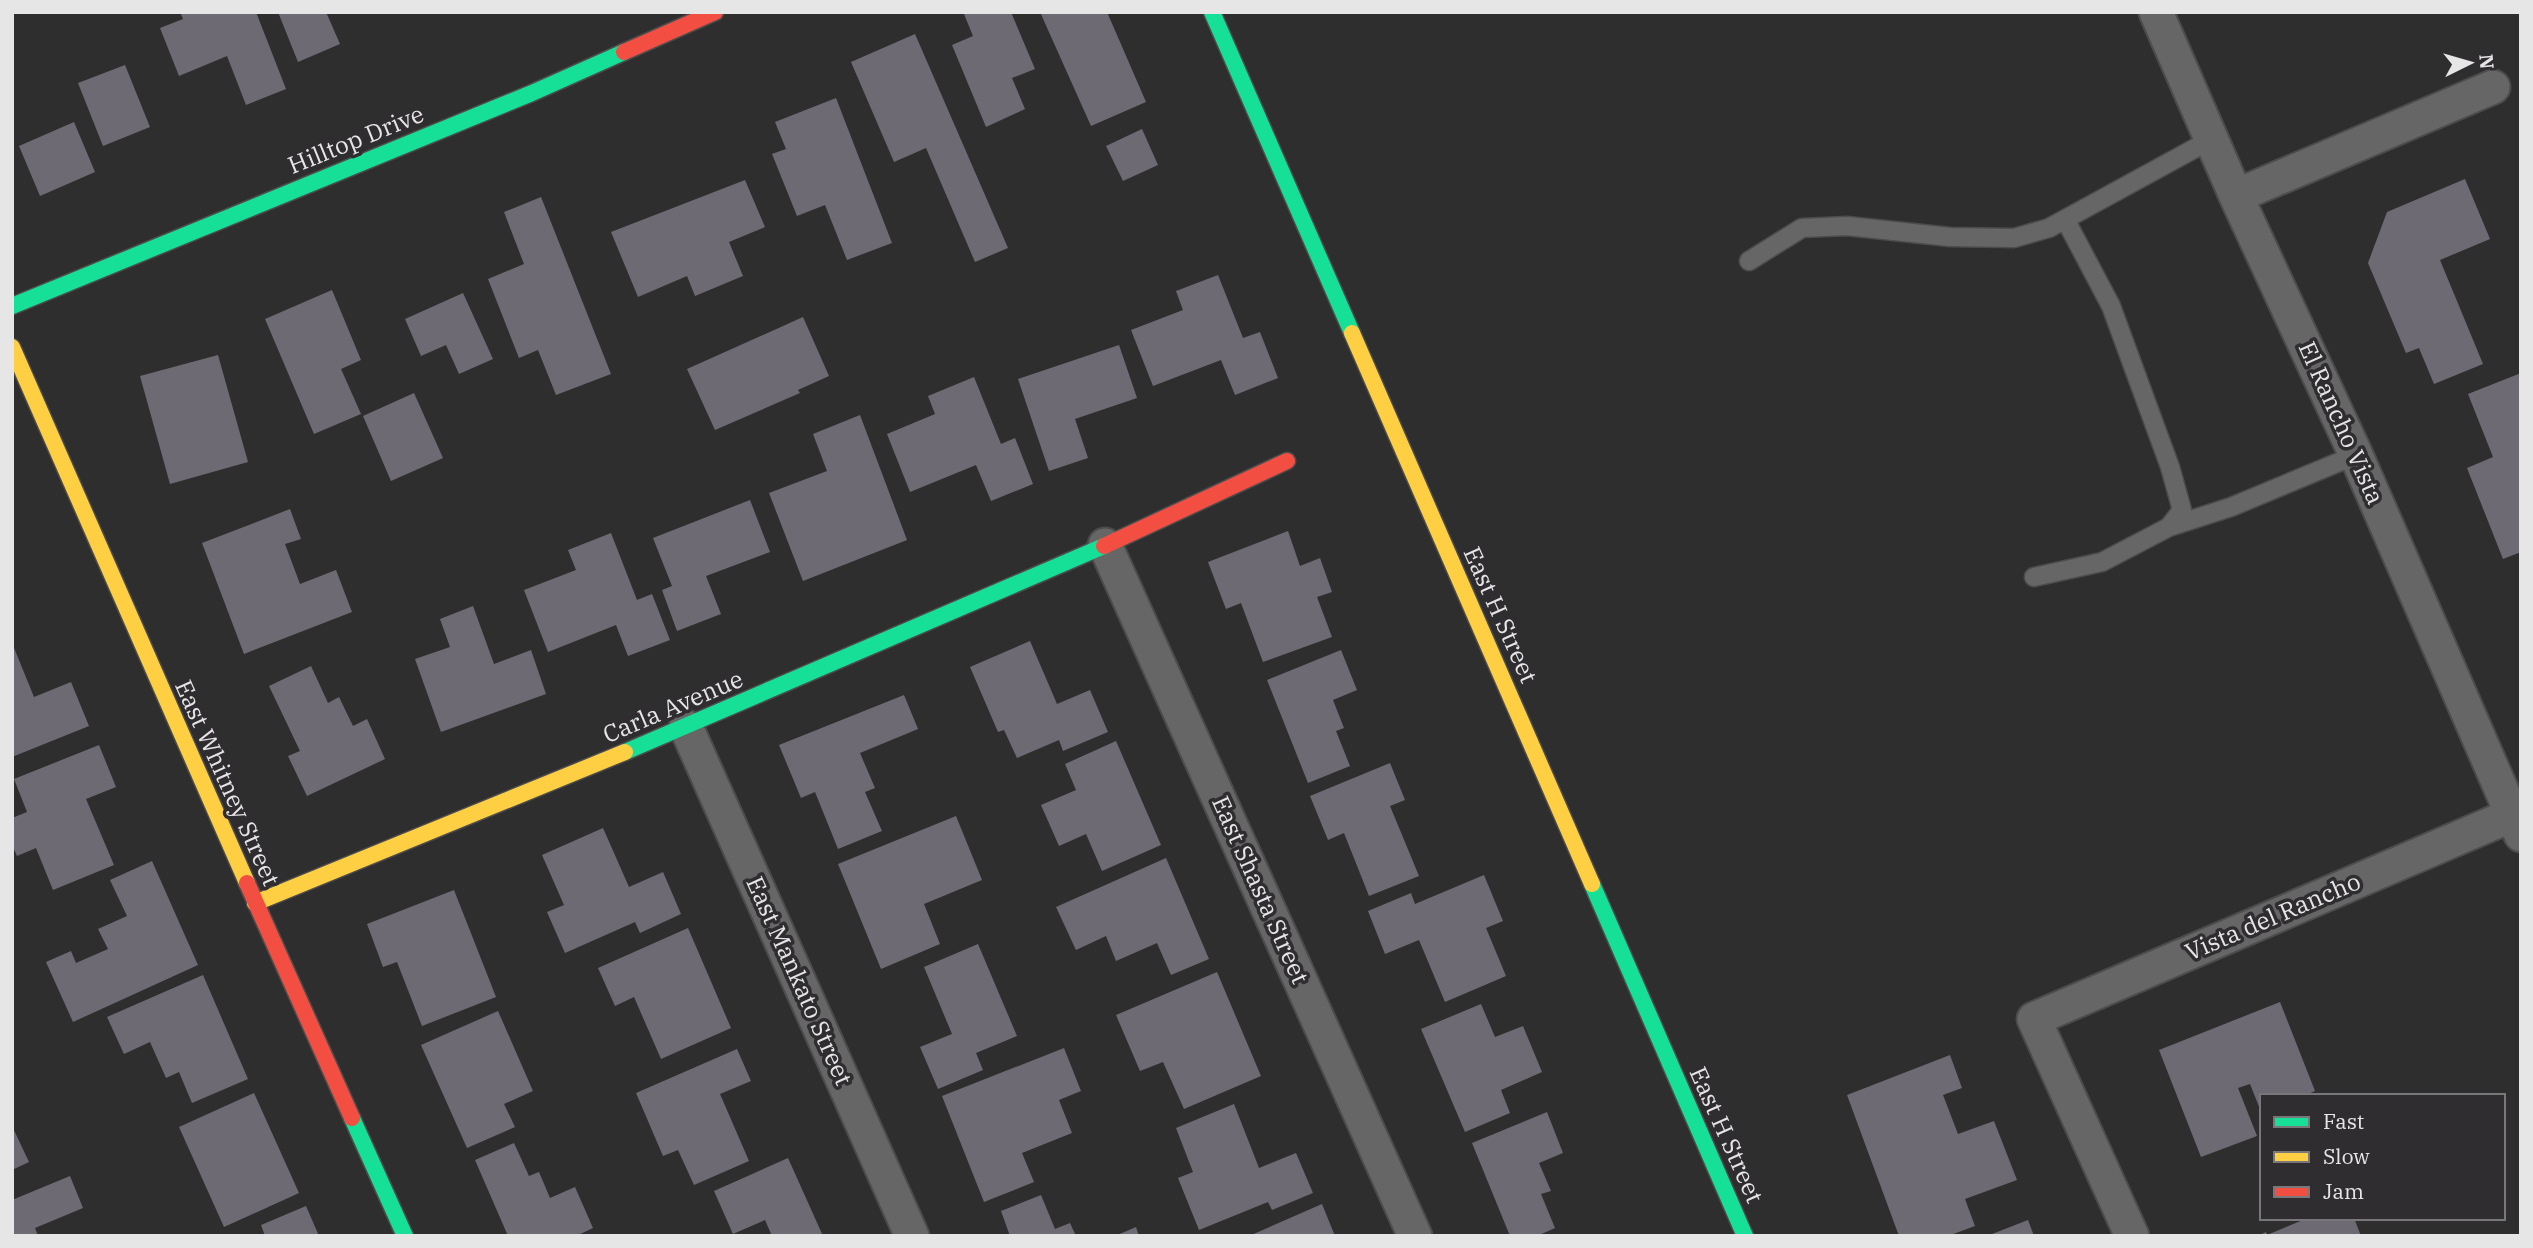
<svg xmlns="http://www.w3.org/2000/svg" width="2533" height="1248" font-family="'IBM Plex Serif',serif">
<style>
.building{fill:#6e6a73}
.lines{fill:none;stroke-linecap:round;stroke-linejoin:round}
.lane-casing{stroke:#4d4c4d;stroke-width:21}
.street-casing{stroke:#4d4c4d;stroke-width:37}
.fast-casing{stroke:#4d4c4d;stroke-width:19}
.slow-casing{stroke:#4d4c4d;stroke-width:19}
.jam-casing{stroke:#4d4c4d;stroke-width:19}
.lane{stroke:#666667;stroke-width:18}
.street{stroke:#666667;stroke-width:33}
.fast{stroke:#16e098;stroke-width:16}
.slow{stroke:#ffcf43;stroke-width:16}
.jam{stroke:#f24e42;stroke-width:16}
.labels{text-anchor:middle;stroke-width:7;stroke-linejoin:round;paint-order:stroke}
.street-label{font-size:24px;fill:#e6e6e7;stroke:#2f2d30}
</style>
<rect width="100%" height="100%" fill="#2f2e2f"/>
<path class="building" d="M180 12H256L286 89 246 105 227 56 179 76 160 28 183 19Z
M278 12H326L340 44 298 62Z
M968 12H1011L1035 69 1012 78 1025 109 986 127 952 45 973 36 964 14Z
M1040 12H1107L1146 102 1091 126Z
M915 34 1008 248 975 262 926 148 894 162 851 62Z
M125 65 150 127 103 146 78 83Z
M836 98 892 243 847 260 825 205 797 216 772 154 786 149 775 122Z
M74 122 95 172 40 196 19 146Z
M1142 129 1158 165 1123 181 1106 146Z
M2465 179 2490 239 2440 260 2483 364 2434 384 2419 348 2406 353 2368 263 2387 212Z
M745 180 765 227 729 242 743 276 695 296 687 276 638 297 611 232Z
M541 197 611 374 556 395 538 350 519 358 488 279 524 264 504 212Z
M1218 275 1243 338 1260 332 1278 378 1235 395 1221 360 1153 386 1131 330 1183 310 1176 291Z
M332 290 361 360 341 369 361 414 314 434 265 319Z
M463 293 493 359 459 374 446 345 421 356 405 319Z
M803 317 829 376 798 390 800 393 715 430 687 369Z
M1119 345 1137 398 1075 419 1088 458 1049 471 1018 379Z
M218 355 248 462 170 484 140 376Z
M2521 373V552L2503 559 2467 468 2493 457 2468 394Z
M974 377 1001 444 1015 438 1033 484 991 501 976 465 910 492 887 434 935 414 928 396Z
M414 393 443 458 391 481 363 416Z
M860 415 907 540 803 581 769 493 827 471 813 434Z
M750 500 770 552 706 576 721 614 677 631 662 590 672 586 653 538Z
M290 509 301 539 285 544 300 584 336 570 352 612 244 654 202 543Z
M1288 531 1300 566 1320 558 1332 592 1317 597 1332 637 1263 662 1241 603 1226 609 1208 562Z
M611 533 637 600 652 594 670 640 628 656 616 625 548 652 524 590 576 570 568 550Z
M473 606 494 664 531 650 546 694 441 732 415 659 450 647 440 619Z
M1030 641 1057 704 1090 690 1108 732 1063 751 1059 740 1017 758 1004 730 998 732 970 667Z
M12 643 34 697 71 682 89 726 12 757Z
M1341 650 1357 690 1333 700 1344 728 1336 731 1350 766 1308 783 1267 680Z
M311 666 328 703 339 697 353 726 367 719 385 759 307 796 288 756 300 751 269 686Z
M904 695 918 729 860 753 875 788 865 792 882 831 838 849 815 792 801 798 779 745Z
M1116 741 1161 845 1102 871 1086 834 1059 846 1041 805 1076 790 1065 764Z
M99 745 116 787 86 799 114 865 53 890 36 848 17 856 12 845V818L27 812 14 779Z
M1390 763 1405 800 1390 806 1419 876 1369 896 1344 833 1328 840 1310 796Z
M956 816 982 880 924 904 940 944 881 969 838 864Z
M603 828 629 887 663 872 681 914 640 933 635 922 565 953 547 912 564 905 542 855Z
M1166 858 1209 959 1171 975 1157 943 1116 961 1106 936 1076 950 1056 907Z
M152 861 198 965 73 1022 46 962 71 951 76 963 108 949 98 929 127 916 110 880Z
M1484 875 1503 921 1486 928 1506 976 1445 1002 1419 940 1385 954 1368 911 1411 893 1415 904Z
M454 890 496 997 422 1026 397 962 383 967 367 924Z
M688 928 731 1028 661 1059 634 997 615 1006 598 968Z
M978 944 1017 1036 976 1053 983 1070 938 1089 920 1047 952 1034 924 967Z
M1217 972 1261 1076 1184 1109 1163 1062 1140 1071 1116 1015Z
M203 975 248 1079 192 1103 179 1072 166 1078 150 1042 124 1054 107 1017Z
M2280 1002 2315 1091 2304 1096H2262V1114L2250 1084 2238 1088 2257 1136 2201 1157 2159 1050Z
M1481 1004 1495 1037 1523 1026 1542 1072 1501 1090 1510 1113 1465 1132 1421 1029Z
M498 1011 533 1091 504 1104 515 1127 467 1148 421 1045Z
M1064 1048 1081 1091 1059 1100 1072 1133 1022 1153 1034 1182 984 1202 942 1096Z
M737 1049 751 1081 720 1094 749 1161 694 1185 678 1150 663 1156 636 1093Z
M1950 1055 1962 1088 1943 1095 1958 1134 1994 1121 2017 1180 1965 1199 1975 1226 1948 1236H1899L1847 1095Z
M254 1093 299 1193 224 1227 179 1127Z
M1234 1104 1259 1168 1296 1153 1313 1193 1272 1210 1268 1202 1199 1230 1178 1178 1193 1172 1176 1128Z
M1547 1112 1563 1153 1539 1163 1551 1191 1541 1194 1555 1228 1537 1236H1510L1472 1143Z
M12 1126 29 1162 12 1170Z
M514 1143 529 1176 539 1172 550 1198 575 1187 593 1228 576 1236H508L475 1160Z
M788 1158 823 1236H772L765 1220 733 1234 714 1191Z
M70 1176 83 1208 35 1228 38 1236H12V1200Z
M1041 1195 1055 1229 1070 1223 1076 1236H1010L1001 1211Z
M1322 1204 1335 1236H1249Z
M306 1206 319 1236H265L261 1225Z
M2308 1218H2354L2361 1236H2258L2266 1232 2267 1235Z
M2028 1220 2034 1236H1987Z
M1136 1227 1139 1236H1115Z"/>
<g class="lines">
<defs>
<path id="lane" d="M1749 261 1802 228 1847 226 1950 237 2014 238 2049 228 2212 139
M2169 527 2231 507 2356 455
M2034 577 2102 562 2169 527 2182 510 2170 467 2111 306 2065 219"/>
<path id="street" d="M2156 12 2236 196 2356 455 2521 835
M2236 196 2493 87
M1105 545 1415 1236
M686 727 912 1236
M2132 1236 2034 1019 2512 815"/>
<path id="fast" d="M1212 12 1352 333
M12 306 532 93 624 52
M625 752 1104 546
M1592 884 1745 1236
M352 1118 405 1236"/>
<path id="slow" d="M1352 333 1592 884
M12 347 247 883
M255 903 625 752"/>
<path id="jam" d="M624 52 715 12
M1104 546 1287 461
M247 883 352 1118"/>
</defs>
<use href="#lane" class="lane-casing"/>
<use href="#street" class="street-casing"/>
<use href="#fast" class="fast-casing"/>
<use href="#slow" class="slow-casing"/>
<use href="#jam" class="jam-casing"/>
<use href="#lane" class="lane"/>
<use href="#street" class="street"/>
<use href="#fast" class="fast"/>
<use href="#slow" class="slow"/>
<use href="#jam" class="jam"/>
</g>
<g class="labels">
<g class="street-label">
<text transform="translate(356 140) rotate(-22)" y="8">Hilltop Drive</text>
<text transform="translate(2341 423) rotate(66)" y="8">El Rancho Vista</text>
<text transform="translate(1500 615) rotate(66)" y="8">East H Street</text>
<text transform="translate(673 707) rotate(-23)" y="8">Carla Avenue</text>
<text transform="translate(227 783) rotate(66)" y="8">East Whitney Street</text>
<text transform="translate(1260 890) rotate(66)" y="8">East Shasta Street</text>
<text transform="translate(2273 917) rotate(-23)" y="8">Vista del Rancho</text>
<text transform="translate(799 981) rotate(66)" y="8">East Mankato Street</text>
<text transform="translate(1726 1135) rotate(66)" y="8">East H Street</text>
</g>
</g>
<rect width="2533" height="1248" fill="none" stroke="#e6e6e7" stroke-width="28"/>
<rect x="2260" y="1094" width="245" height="126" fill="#2f2d30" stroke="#787779" stroke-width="2"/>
<rect x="2274" y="1117" width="35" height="10" fill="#16e098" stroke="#787779" stroke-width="2"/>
<text x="2323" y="1129" font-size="21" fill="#e6e6e7">Fast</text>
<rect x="2274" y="1152" width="35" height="10" fill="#ffcf43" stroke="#787779" stroke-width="2"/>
<text x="2323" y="1164" font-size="21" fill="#e6e6e7">Slow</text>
<rect x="2274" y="1187" width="35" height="10" fill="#f24e42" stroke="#787779" stroke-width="2"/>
<text x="2323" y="1199" font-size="21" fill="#e6e6e7">Jam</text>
<g transform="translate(2470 63) rotate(85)" stroke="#2f2d30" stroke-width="5" paint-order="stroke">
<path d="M0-5L12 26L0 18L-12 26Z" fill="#e6e6e7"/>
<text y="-10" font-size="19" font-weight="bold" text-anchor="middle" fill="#e6e6e7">N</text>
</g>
</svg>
